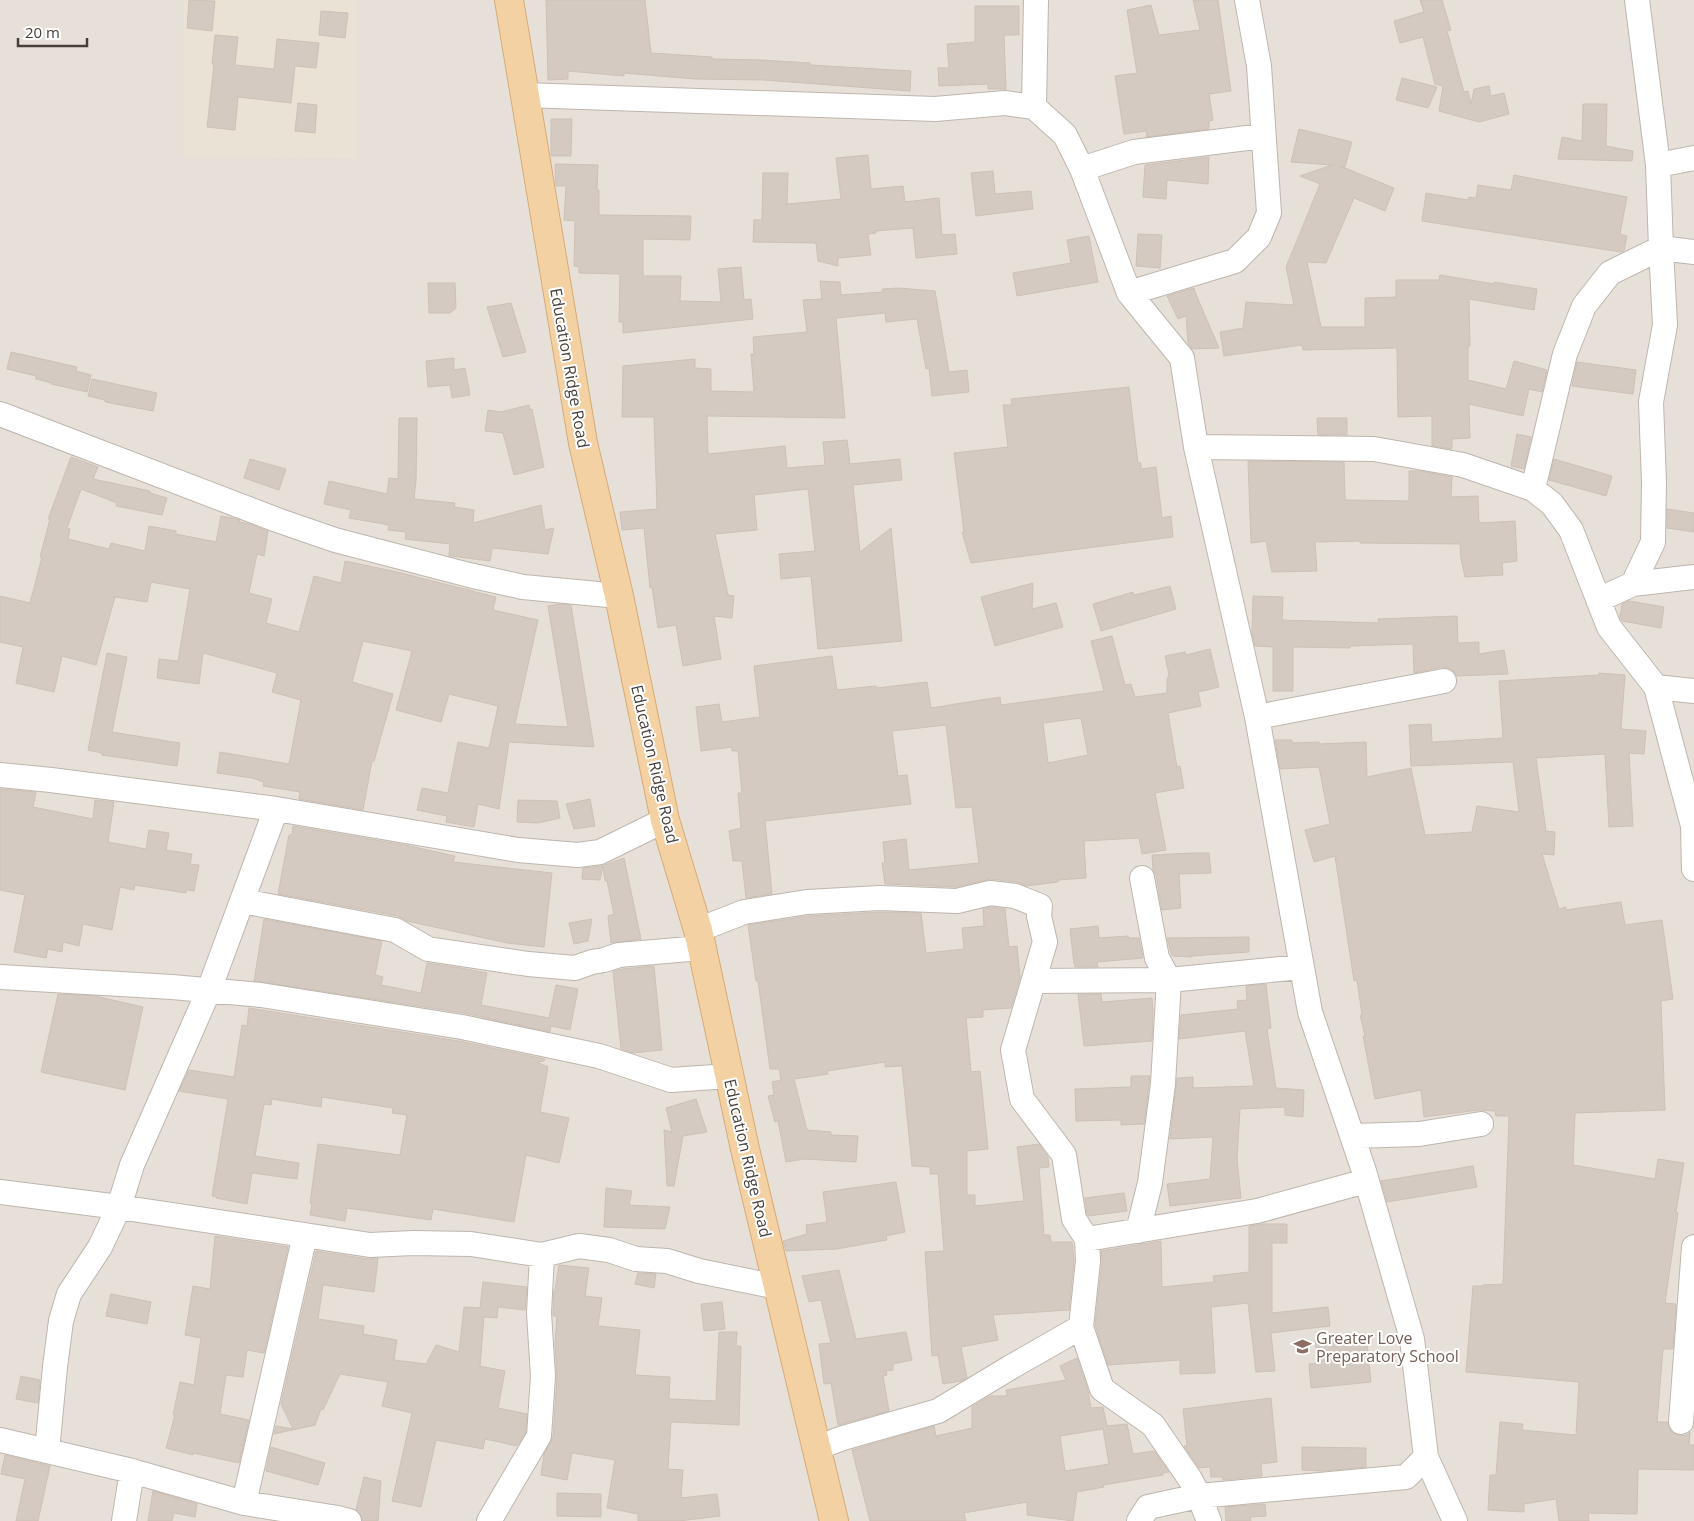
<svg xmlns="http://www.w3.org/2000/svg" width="1694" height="1521" font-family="'Open Sans',sans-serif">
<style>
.residential{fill:#e7e0d9}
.education{fill:#ebe2d6}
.building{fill:#d4cac1;stroke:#cec1b5;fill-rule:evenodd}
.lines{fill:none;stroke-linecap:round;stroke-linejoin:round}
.minor-casing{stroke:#beb6ae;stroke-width:26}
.major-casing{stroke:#d7ab75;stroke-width:30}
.minor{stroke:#fff;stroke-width:24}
.major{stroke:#f3d1a3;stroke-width:28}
.labels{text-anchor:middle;stroke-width:4;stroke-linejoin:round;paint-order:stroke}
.street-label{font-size:16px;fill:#473f39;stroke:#fff}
.education-label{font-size:16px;fill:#785e54;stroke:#fff;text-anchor:start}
</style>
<rect width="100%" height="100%" fill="#f3efeb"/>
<path class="residential" d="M0 0H1694V1521H0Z"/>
<path class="education" d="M184 0H356V158L184 157Z"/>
<path class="building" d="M189 0 215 1 212 31 187 28Z
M546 0H645L651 53 712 57V59L760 60 810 63V65L911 71 910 91 764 80 695 79 624 73V76L568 71V79L548 80Z
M1193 0H1218L1231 91 1209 94 1213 120 1209 121V129L1146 137 1147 131 1124 134 1115 76 1137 73 1127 10 1151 5 1159 35 1200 30Z
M1420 0H1442L1451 30 1447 31 1464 92 1468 91 1471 104 1474 89 1489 86 1491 96 1504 93 1509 114 1479 122 1439 111 1443 86 1435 84 1423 37 1400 43 1394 21 1424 12Z
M975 6H1019V35H1004L1006 89H988V84L939 86 938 68H949L947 44 975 42Z
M321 11 348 13 345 38 319 35Z
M215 35 238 37 235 65 274 69 277 39 319 43 316 68 295 66 291 103 238 97 235 130 207 127 214 64H212Z
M1402 78 1437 87 1428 108 1396 100Z
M298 103 317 105 315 133 295 131Z
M1583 104H1607L1606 146 1633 151 1632 161 1558 159 1562 137 1582 141Z
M551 119H572L571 156H551Z
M1299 129 1352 142 1345 167 1340 166 1394 188 1385 211 1354 198 1326 263 1307 262 1321 327H1365V298L1396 297V280H1439L1440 275 1494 284V282L1537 289 1534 310 1469 299 1470 346H1468V380L1506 389 1514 361 1547 370 1542 392 1529 389 1523 416 1469 404 1470 438 1452 439V449L1432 446V416L1398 417 1397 348 1303 350 1302 345 1224 356 1220 332 1243 328 1246 302 1294 305 1286 267 1320 184 1300 176 1332 165 1291 162Z
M868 155 871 189 903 186 905 202 939 198 942 235 955 234 957 254 916 258 913 228 876 231V233L868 234 871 255 838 258V266L818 261 816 243 753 242 754 220H762L763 173H788L787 204 841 199 836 158Z
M1209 157 1208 184 1167 180 1166 199 1143 197 1145 165Z
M555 164 598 165 597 190H599V215L691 216 690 240 643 239V276H681L680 301 721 302 718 269 741 267 744 300 751 299 753 319 623 333V322H619L620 274 579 273V267L574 266 575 221 564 220 566 186H556Z
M993 171 995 194 1031 191 1033 209 976 216 971 173Z
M1514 175 1627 197 1620 234 1627 236 1624 251 1621 252 1422 221 1426 193 1468 200 1469 197 1476 198 1478 185 1511 190Z
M1138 234 1162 235 1160 268 1136 266Z
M1089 236 1098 282 1017 296 1013 273 1071 263 1067 240Z
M820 281 840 282 841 295 883 292 882 289 899 288 935 291 949 372 967 370 969 392 932 396 929 368 926 369 917 319 886 322 885 313 836 318 845 418 707 416 708 454 785 446 787 468 825 465 823 442 847 440 850 464 900 459 902 480 853 485 860 552 891 528 902 641 818 649 811 576 781 579 779 554 815 551 808 489 754 495 757 530 715 534 728 595 734 596 732 618 714 616 721 659 683 666 676 625 658 628 652 587 650 588 644 528 622 530 620 512 657 509 654 417H622L623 366 695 359V368L711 369V391L754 392 751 354H754L753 337 807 332 803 300 822 299Z
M428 283H455L456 308 450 313H429Z
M1194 288 1195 292 1219 348 1192 349 1188 343 1186 316 1178 319 1167 296Z
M511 303 526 352 503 357 487 307Z
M11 352 77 367 76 371 91 375 87 392 51 384 52 383 36 379V376L7 369Z
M454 358V370L465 368 470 395 452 398 450 385 428 387 426 361Z
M1577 362 1636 370 1633 394 1572 386Z
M92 379 157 393 153 411 105 402V400L88 396Z
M1129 387 1138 463H1141V469L1156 467 1162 518 1171 516 1173 537 971 563 962 532H964L954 453 1008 447 1003 405H1012L1011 399Z
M529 405 530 410 532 409 544 467 514 475 503 433 485 431 488 410 501 412Z
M399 418H417L416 481 414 499 455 503 454 507 474 510 473 523 541 505 545 530 554 528 548 554 492 548 490 561 451 556H449L450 544 405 539 406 532 388 530 389 525 349 518 351 510 324 504 329 481 387 494 389 478 398 479Z
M1317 418H1347V435H1318Z
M1517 434 1531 437 1524 469 1511 466Z
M71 457 98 467 93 479 150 491V493L167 498 162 515 116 506 117 503 81 489 67 528 70 529 68 539 109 549 111 543 145 551 149 526 176 531V534L216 542 221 516 232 518 240 520 239 522 249 524 268 531 264 556 257 554 249 593 272 599 266 623 299 632 314 576 341 583 345 561 397 572 496 597 493 610 538 620 515 724 568 727 548 606 560 604 571 605 594 747 509 742 499 809 478 804 474 827 446 822 447 816 417 810 422 788 448 793 458 742 489 748 498 706 449 694 441 722 396 710 412 651 363 641 352 682 393 694 374 761H372L363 810 299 799 300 792 263 786 264 782 252 778 217 773 220 752 289 764 301 700 272 692 277 673 203 653 199 684 157 678 159 659 178 661 190 589 151 582 147 602 115 597 96 665 62 656 54 692 16 683 23 647 0 642V596L30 603 42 557H40L50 519H48Z
M250 459 286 469 279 490 244 478Z
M1554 459 1612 476 1606 496 1549 480Z
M1248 461 1344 462 1345 500 1409 501V471H1421L1452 477 1451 497 1478 496 1479 523 1515 521 1517 561 1502 563 1503 575 1465 577 1461 559 1460 544 1360 543V541L1315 542 1317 571 1272 572 1266 541 1251 543Z
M1667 509 1694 513V532L1667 528Z
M1033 583 1032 609 1056 603 1063 627 995 646 981 597Z
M1170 586 1176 609 1101 631 1093 604 1133 592 1134 595Z
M1253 596 1283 597 1282 620 1379 623 1378 619 1457 616 1458 643 1479 642V654L1504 650 1508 674 1456 676 1454 672 1449 668 1442 667 1414 673 1413 644 1350 646V648L1293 647V691H1273V647L1255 646 1252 633Z
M1629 601 1664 607 1661 628 1622 621 1620 617 1622 604Z
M1112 636 1125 685 1131 684 1135 697 1167 693V679L1169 675 1165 656 1185 652 1186 655 1210 649 1219 687 1198 692 1201 706 1168 713 1177 767 1180 766 1184 788 1155 793 1166 850 1142 854 1139 838 1084 841 1086 878 1058 880V882L1026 886 1017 882 991 879 956 887 885 884 882 863H885L883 842 906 839 909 870 979 863 972 807 956 808 946 725 892 731 898 776 907 775 911 804 765 821 772 894 746 898 742 861H733L729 831 741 828 738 793H742L738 751H732V747L701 751 696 707 719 704 722 722 760 717 754 666 832 656 837 690 876 686 877 688 927 682 931 708 1000 697 1001 705 1104 691 1091 641ZM1081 718 1088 755 1048 763 1043 723Z
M107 653 127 657 112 732 180 743 177 766 102 755V753L88 750Z
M1599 673 1625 675 1621 729 1646 731 1644 754 1629 753 1633 826 1609 827 1605 754 1536 758 1546 831 1555 832 1554 855 1542 854 1559 909 1566 907V910L1621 902 1625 925 1662 920 1673 999 1661 1001 1665 1110 1575 1113 1573 1165 1655 1179 1658 1159 1684 1163 1676 1212 1678 1213 1665 1303 1676 1304 1673 1349H1663L1657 1422H1668L1669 1428 1673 1433 1680 1436 1687 1435 1690 1432 1689 1445H1694V1470L1638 1469 1637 1514 1588 1513 1589 1521H1559L1556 1499 1524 1504V1512L1488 1510 1490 1475H1496L1500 1422 1523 1424 1522 1430 1576 1435 1579 1382 1466 1372 1473 1286H1483V1285L1503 1284 1509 1116H1496L1495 1111 1479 1110 1424 1117 1421 1090 1375 1099 1363 1036H1365L1360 1015H1362L1357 980 1354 981 1335 856 1314 862 1305 830 1330 824 1319 767 1280 769 1275 740H1292V743L1319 742V744L1366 742 1367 777 1411 768 1425 835 1472 832 1477 806 1519 812 1513 762 1411 766 1409 725 1431 724 1432 742 1503 738 1499 681 1599 675Z
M0 789 36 792 33 807 93 819 95 800 114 802 108 842 146 849 149 830 169 833 166 850 192 854 190 864 199 865 194 891 187 890 186 893 135 885 134 890 120 887 112 930 83 924 79 946 63 942 62 952 48 949 46 958 14 952 25 895 0 890Z
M590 799 595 826 574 829 566 804Z
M518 800 557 801 560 818 538 823 517 822Z
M293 826 405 845 455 856 453 862 552 873 544 947 507 943 407 921 398 916 278 894 289 835H292Z
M1192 853H1209L1211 873 1179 874 1181 908 1162 910 1156 875 1153 870 1152 855Z
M624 858 641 939 611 943 608 916 614 914 607 881H605L603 866 600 880 582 879 583 868 602 866Z
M991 907 1005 909 1009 947 1017 946 1020 977 1011 1008 983 1010V1017L966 1018 971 1072 980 1071 988 1149 967 1151V1195H975V1206L1024 1201 1017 1147 1039 1144 1048 1157 1049 1167 1039 1168 1044 1235H1050L1051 1242H1072L1074 1261 1069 1310 993 1315 998 1340 961 1347 967 1378 961 1381 943 1384 938 1355 932 1356 925 1252 944 1251 938 1174H930V1167L912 1166 902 1066 885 1067V1062L827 1071 828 1074 794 1079 807 1130 831 1132V1135L858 1136 856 1162 804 1159 786 1162 778 1121 775 1122 768 1096 774 1095 772 1082 781 1080 779 1069H770L758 981H756L748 925 808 916 880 912 921 913 926 953 964 949 962 928 984 926 983 909Z
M264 919 382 941 375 975 383 977 381 985 421 993 427 963 461 968 487 973 481 1005 549 1018 556 985 578 989 570 1030 551 1026 550 1032 464 1013 254 981Z
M592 919 588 941 574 944 569 923Z
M1098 926 1099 938 1128 936 1129 938H1139L1143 958 1097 962 1098 967H1075V964H1074L1070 929Z
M1249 937V952L1192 956V957L1172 956 1167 938Z
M654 966 662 1050 633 1053 621 1049 613 971 622 969Z
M1266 984 1271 1028 1267 1029 1276 1088 1304 1090 1303 1117 1285 1115V1107L1240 1109 1237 1159 1241 1198 1170 1206 1167 1184 1210 1179 1213 1137 1170 1139 1177 1078 1193 1077V1088L1254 1086 1245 1031 1179 1039 1181 1015 1238 1009 1237 1001 1247 1000 1246 986Z
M58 994 95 996 143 1007 125 1090 41 1072Z
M1078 994H1101L1102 1002 1152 998 1153 1012 1152 1041 1084 1046Z
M249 1008 459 1041 545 1059 544 1061 537 1062 548 1067 540 1112 569 1118 559 1163 526 1155 514 1222 433 1209 431 1220 347 1208 345 1221 310 1215 312 1204 310 1203 318 1144 400 1155 407 1115 392 1113 393 1108 322 1097 321 1107 272 1099 271 1105 264 1104 255 1156 299 1163 297 1179 252 1173 247 1204 216 1198 217 1197 212 1196 228 1099 179 1091 189 1070 234 1077 242 1025 247 1026Z
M1131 1076H1150L1144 1124 1121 1125V1120L1076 1121 1075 1089 1131 1087Z
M696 1099 707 1132 683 1136 674 1186H667L664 1130 672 1132 666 1108Z
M1473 1166 1477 1187 1387 1202 1381 1181Z
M896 1182 905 1232 886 1236 887 1240 837 1249 786 1251 783 1241 807 1234 806 1225 827 1222 823 1192Z
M606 1188 632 1191 629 1205 670 1207 665 1229 604 1227Z
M1124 1193 1127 1211 1088 1216 1087 1214 1085 1198Z
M1263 1224H1287V1243H1272V1313L1328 1307 1330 1326 1271 1333 1275 1371 1256 1372 1248 1303 1211 1307 1215 1373 1180 1374V1360L1108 1365 1095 1325 1102 1262 1101 1251 1161 1241 1162 1287 1214 1282 1213 1276 1249 1272V1226Z
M215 1236 288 1247 264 1353 247 1350 243 1377 226 1375 220 1414 249 1420 239 1463 193 1453V1455L166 1448 175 1415H173L180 1382 194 1385 201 1338 185 1335 193 1286 210 1289Z
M316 1251 368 1259 378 1258 374 1292 323 1285 318 1319 364 1326 363 1334 397 1340 394 1360 426 1364 436 1345 459 1352 464 1307 480 1308 483 1282 527 1287 525 1310 498 1307 497 1318 484 1317 480 1366 505 1371 498 1408 527 1414 526 1432 517 1446 485 1439 483 1449 436 1440 421 1507 392 1501 412 1413 382 1406 388 1382 340 1374 323 1410 321 1409 315 1425 274 1434 276 1426 293 1429 281 1404Z
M559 1265 589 1268 585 1296 602 1298 598 1326 640 1330 635 1375 670 1377 669 1399 716 1401 719 1332H737L736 1346H741L739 1425 671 1422 668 1469 683 1470 681 1498 717 1494 720 1516 679 1521H638V1514L607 1508 615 1460 572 1453 567 1480 541 1475 544 1454 553 1437 557 1377 555 1343 557 1316H553V1313L554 1290H555Z
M839 1270 856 1339 906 1332 912 1360 893 1364V1370L886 1371 887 1375 883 1376 889 1411 838 1425 831 1383 824 1384 819 1344 831 1343 821 1300 809 1302 802 1276Z
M638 1273 656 1274 654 1288 635 1284Z
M111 1294 151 1302 147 1324 106 1316Z
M722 1302 725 1329 704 1331 701 1304Z
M1366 1334 1371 1382 1311 1388 1309 1364 1318 1363 1315 1340Z
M1077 1358 1088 1391 1091 1408 1103 1407 1107 1426 1127 1424 1133 1454 1154 1451 1169 1472 1163 1473V1475L1103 1485 1104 1487 1077 1492 1073 1521 1027 1515V1502L964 1513 966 1521H870L852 1450 934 1426 936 1436 972 1428V1407L990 1396H1007L1006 1390 1066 1380 1060 1366ZM1103 1429 1109 1464 1065 1471 1060 1436Z
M21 1376 40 1380 38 1403 16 1399Z
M1271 1398 1277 1462 1261 1464 1262 1476 1223 1480 1222 1477H1211L1210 1467 1199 1468 1184 1446H1187L1183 1409Z
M271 1447 325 1463 318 1485 266 1471Z
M1302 1447 1366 1448V1467L1323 1471 1302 1470Z
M5 1455 50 1466 38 1521H16L25 1479 1 1474Z
M364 1477 381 1481 378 1521H362V1517L356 1510Z
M153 1491 197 1504 195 1517 174 1513 172 1521H148Z
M557 1493 601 1494V1517L557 1516Z
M1265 1504 1266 1516 1250 1517 1251 1521H1226L1225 1507Z"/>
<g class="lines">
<defs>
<path id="minor" d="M1637 0 1658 165 1694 158
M524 95 935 109 1005 103 1034 107 1065 135 1082 169 1129 293 1182 358 1196 447 1257 717 1310 1012 1364 1171 1412 1339 1426 1457 1455 1521
M1034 107 1036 0
M1082 169 1134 152 1263 136
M1129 293 1235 261 1259 237 1269 213 1259 66 1247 0
M0 414 277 520 335 540 469 575 523 587 619 596
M1196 447 1374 449 1463 465 1533 489 1552 504 1571 530 1609 627 1656 687 1693 826 1694 869
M1533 489 1565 354 1584 306 1610 273 1661 248 1658 165
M1633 584 1694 577
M1598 600 1633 584 1653 542 1654 482 1651 402 1665 325 1661 248 1694 252
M1656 687 1694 691
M1257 717 1444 681
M0 775 51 780 276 809 518 850 578 855 600 852 665 820
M242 901 395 930 428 949 528 964 575 968 592 962 604 960 619 955 701 948
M698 930 744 912 807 902 880 898 957 901 990 893 1015 896 1040 906 1039 916 1045 942 1013 1050 1022 1099 1064 1155 1074 1219 1087 1239
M0 977 172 987 261 995 462 1027 599 1056 671 1080 729 1076
M1034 981 1169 980 1301 967
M1352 1136 1419 1134 1481 1124
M0 1192 119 1207 370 1245 413 1243 471 1244 542 1255 579 1246 609 1250 636 1259 667 1261 699 1271 778 1287
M1138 1231 1150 1183 1163 1084 1169 980 1157 958 1142 878
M1681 1422 1694 1247
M0 1440 132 1471 244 1503 338 1518 349 1521
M816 1448 843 1438 938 1411 1011 1367 1081 1327
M47 1451 55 1367 61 1321 69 1294 100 1247 119 1207 132 1165 209 990 276 809
M244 1503 305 1235
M124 1521 132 1471
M489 1521 539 1436 543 1376 539 1313 542 1255
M1139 1521 1148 1507 1199 1496 1406 1477 1426 1457
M1209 1521 1199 1496 1190 1479 1153 1425 1102 1389 1081 1327 1088 1261 1087 1239 1257 1211 1366 1181"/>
<path id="major" d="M509 0 583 443 619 596 665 820 698 930 745 1149 834 1521"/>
</defs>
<use href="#minor" class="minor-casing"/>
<use href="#major" class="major-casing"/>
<use href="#minor" class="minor"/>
<use href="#major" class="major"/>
</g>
<defs>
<symbol id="school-bare" viewBox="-9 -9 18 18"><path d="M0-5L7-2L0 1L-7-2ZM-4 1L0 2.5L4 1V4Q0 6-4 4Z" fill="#8d6e63" stroke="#fff" stroke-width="2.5" paint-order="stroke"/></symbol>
</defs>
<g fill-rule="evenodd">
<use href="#school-bare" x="1290" y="1334" width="25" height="25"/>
</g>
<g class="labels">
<g class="street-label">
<text transform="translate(570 368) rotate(80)" y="6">Education Ridge Road</text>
<text transform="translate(655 764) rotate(77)" y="6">Education Ridge Road</text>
<text transform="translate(748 1158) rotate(77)" y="6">Education Ridge Road</text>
</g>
<g class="education-label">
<text x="1316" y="1344">Greater Love<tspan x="1316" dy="18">Preparatory School</tspan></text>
</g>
</g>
<path d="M18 38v8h69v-8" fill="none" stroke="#473f39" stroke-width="2.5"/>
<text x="25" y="38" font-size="15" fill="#473f39" stroke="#ffffff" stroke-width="4" paint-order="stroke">20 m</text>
</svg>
